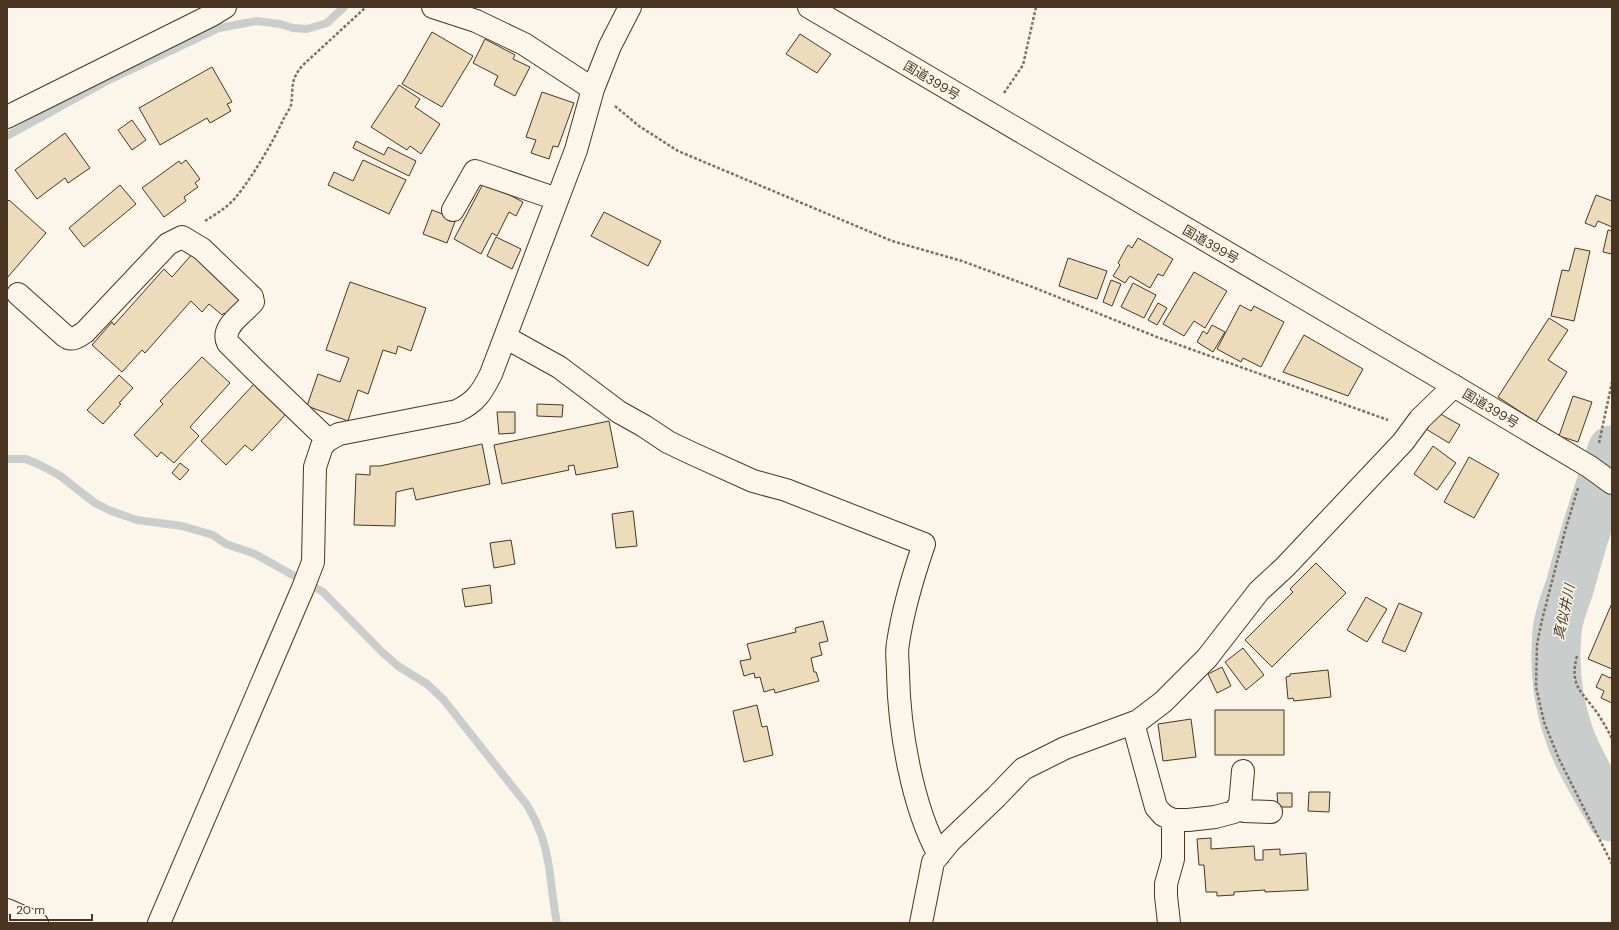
<svg xmlns="http://www.w3.org/2000/svg" width="1619" height="930" font-family="'DM Sans','Noto Sans JP',sans-serif">
<style>
.lines{fill:none;stroke-linecap:round;stroke-linejoin:round}
.stream{stroke:#c9cecd;stroke-width:8}
.river{stroke:#c9cecd;stroke-width:49}
.building{fill:#ecdcbc;stroke:#4a3520}
.minor-casing{stroke:#4a3520;stroke-width:24}
.highway-casing{stroke:#4a3520;stroke-width:24}
.path{stroke:#7f6f5c;stroke-width:2.5;stroke-dasharray:3 2;stroke-linecap:butt}
.minor{stroke:#fbf6e9;stroke-width:22}
.highway{stroke:#fbf6e9;stroke-width:22}
.labels{text-anchor:middle;stroke-width:3;stroke-linejoin:round;paint-order:stroke}
.street-label{font-size:13px;fill:#4a3520;stroke:#fbf6e9}
.water-label{font-size:14px;font-style:italic;fill:#4a3520;stroke:#fbf6e9}
</style>
<rect width="100%" height="100%" fill="#fbf6e9"/>
<g class="lines">
<path class="stream" d="M7 136 105 82 219 28 257 21 280 24 293 28 307 29 327 23 344 7
M7 459H26L40 465 59 475 95 503 111 511 137 520 182 526 213 535 226 544 255 554 323 592 382 652 398 666 427 684 443 699 527 805C538 823 546 845 549 867 552 886 553 904 557 923"/>
<path class="river" d="M1612 450C1597 495 1582 540 1570 586 1565 601 1558 617 1557 632 1554 666 1558 703 1569 734 1579 763 1597 790 1612 817"/>
</g>
<path class="building" d="M432 32 473 56 442 107 402 84Z
M800 34 831 54 817 73 786 54Z
M485 39 515 55 513 59 530 67 515 96 494 85 498 76 473 63Z
M212 67 232 102 227 104 231 111 210 123 207 118 160 145 139 108Z
M399 85 420 99 415 107 440 124 421 154 410 146 407 150 371 127Z
M542 92 574 103 558 147 553 146 549 159 531 153 536 140 526 137Z
M132 120 146 140 132 150 118 130Z
M65 133 90 168 68 183 65 178 37 199 15 170Z
M356 141 384 155 388 147 416 161 409 176 353 148Z
M186 160 200 179 195 183 198 187 184 197 186 201 164 217 142 188 179 161 181 164Z
M363 160 406 180 389 214 328 185 334 172 353 181Z
M484 182 523 202 516 216 509 212 497 236 492 233 481 254 454 239Z
M120 185 136 204 84 247 69 228Z
M1596 195 1612 201V227L1598 221 1595 227 1585 223Z
M9 200 46 233 7 278V202Z
M432 210 456 219 447 243 423 234Z
M604 212 661 241 648 266 591 236Z
M1608 230 1612 231V254L1603 252Z
M496 237 521 249 512 269 487 256Z
M1138 238 1173 259 1163 276 1158 274 1150 288 1130 276 1125 283 1113 276 1120 265 1118 263 1128 245 1132 248Z
M1575 248 1590 251 1574 321 1551 316 1562 270 1569 271Z
M193 253 245 300 229 317 224 313 222 315 209 304 202 312 191 301 145 353 142 350 122 372 92 345 112 322 114 325 164 269 172 277Z
M1068 258 1107 271 1097 299 1059 286Z
M1194 272 1227 291 1205 328 1194 321 1184 336 1163 324Z
M1111 280 1121 284 1112 306 1103 302Z
M350 282 426 308 411 351 398 346 396 354 383 350 368 394 358 390 348 421 307 406 318 374 340 382 349 358 326 350Z
M1133 283 1156 295 1144 318 1121 307Z
M1158 303 1167 308 1157 325 1148 320Z
M1240 305 1251 311 1254 306 1284 322 1261 367 1243 358 1241 362 1217 349Z
M1549 318 1568 330 1548 360 1567 372 1536 422 1498 397Z
M1212 325 1225 332 1213 352 1197 342 1203 331 1207 334Z
M1304 335 1363 369 1348 396 1283 372Z
M202 357 230 383 190 427 199 436 174 463 161 452 157 457 134 435 163 404 160 401Z
M119 375 133 388 119 403 121 404 103 424 87 410Z
M255 383 287 413 252 451 245 445 226 465 201 441Z
M1573 396 1592 402 1578 442 1559 436Z
M537 404 563 405 562 417 537 416Z
M497 412H515V433L499 434Z
M1437 412 1460 425 1449 443 1426 429Z
M609 421 618 467 576 475 574 465 568 466 569 470 502 484 494 445Z
M482 444 490 484 416 500 413 488 396 492 395 526 354 525 356 474 370 475V466H380Z
M1433 446 1456 463 1437 490 1414 474Z
M1469 457 1499 474 1474 518 1444 502Z
M180 463 189 470 180 480 172 473Z
M633 511 637 546 616 548 612 514Z
M511 540 515 564 494 568 490 543Z
M1316 563 1346 593 1272 667 1245 640 1293 592 1290 589Z
M490 585 492 603 465 607 462 589Z
M1366 597 1387 609 1367 642 1347 630Z
M1399 603 1422 613 1405 652 1382 642Z
M1612 603V669L1588 659Z
M823 621 828 641 819 643 822 655 811 658 814 672H816L819 681 775 693 774 689 764 692 760 677 755 678 754 673 744 676 740 661 751 659 747 644 796 632 795 628Z
M1243 648 1264 675 1246 690 1225 662Z
M1222 667 1231 686 1217 693 1208 674Z
M1328 670 1331 697 1294 701 1293 698 1288 699 1286 677 1290 676V674Z
M1602 674 1610 678 1612 676V703L1601 698 1604 691 1596 687Z
M757 705 762 727 767 726 773 755 744 762 733 711Z
M1215 710H1284V755H1215Z
M1191 719 1196 757 1163 761 1158 724Z
M1309 792H1330L1329 812 1308 811Z
M1277 793H1292V807H1278Z
M1211 838V849L1254 846 1255 860H1263V850L1280 849V855L1306 853 1308 890 1265 892V890L1234 892V895L1217 896V892H1206L1204 865H1199L1197 839Z"/>
<g class="lines">
<defs>
<path id="minor" d="M433 7 476 21 524 44 593 89
M7 117 212 15 225 7
M453 210 475 171 557 199
M18 294 65 336C72 342 79 336 85 332L168 244 182 237 202 249 252 297 253 302C244 313 220 327 228 343L255 370 328 440
M505 337 559 367 619 412 644 426 668 442 691 453 753 481 786 490 924 544C913 576 903 609 898 643 896 653 898 663 898 673 899 729 912 806 939 855
M1133 723 1156 807 1163 815 1173 820H1188L1215 817 1234 812 1240 805 1243 771
M1237 808 1244 811 1271 812
M7 910 37 923
M159 923 303 588 313 562 315 467 322 446 328 440 339 434 457 411C476 402 482 392 491 374L576 150 593 89 610 46 630 7
M921 923 933 862 950 841 996 797 1023 769 1065 748 1138 721 1163 702 1207 658 1259 591 1285 567 1403 442 1420 419 1454 386
M1169 923 1166 896V884L1173 859V820"/>
<path id="highway" d="M809 7 1454 386 1590 467 1612 483"/>
</defs>
<use href="#minor" class="minor-casing"/>
<use href="#highway" class="highway-casing"/>
<path class="path" d="M1004 93 1023 65 1036 7
M615 106 639 126 678 151 892 241 962 261 1035 288 1157 337 1388 420
M205 221C216 214 228 207 236 197 253 176 273 142 284 118 286 114 290 109 291 105 294 87 289 81 303 65L366 7
M1599 443 1612 382
M1578 488 1565 531 1542 620 1537 644 1536 687 1544 722 1559 759 1612 864
M1577 656C1569 687 1582 691 1598 714 1603 722 1608 730 1612 739"/>
<use href="#minor" class="minor"/>
<use href="#highway" class="highway"/>
</g>
<g class="labels">
<g class="street-label">
<text transform="translate(932 80) rotate(31)" y="5">国道399号</text>
<text transform="translate(1211 244) rotate(30)" y="5">国道399号</text>
<text transform="translate(1491 408) rotate(31)" y="5">国道399号</text>
</g>
<g class="water-label">
<text transform="translate(1564 612) rotate(-78)" y="5">真似井川</text>
</g>
</g>
<rect width="1619" height="930" fill="none" stroke="#4a3520" stroke-width="16"/>
<path d="M10 914v6h82v-6" fill="none" stroke="#4a3520" stroke-width="2"/>
<text x="16" y="914" font-size="12" fill="#4a3520" stroke="#fbf6e9" stroke-width="3" paint-order="stroke">20 m</text>
</svg>
